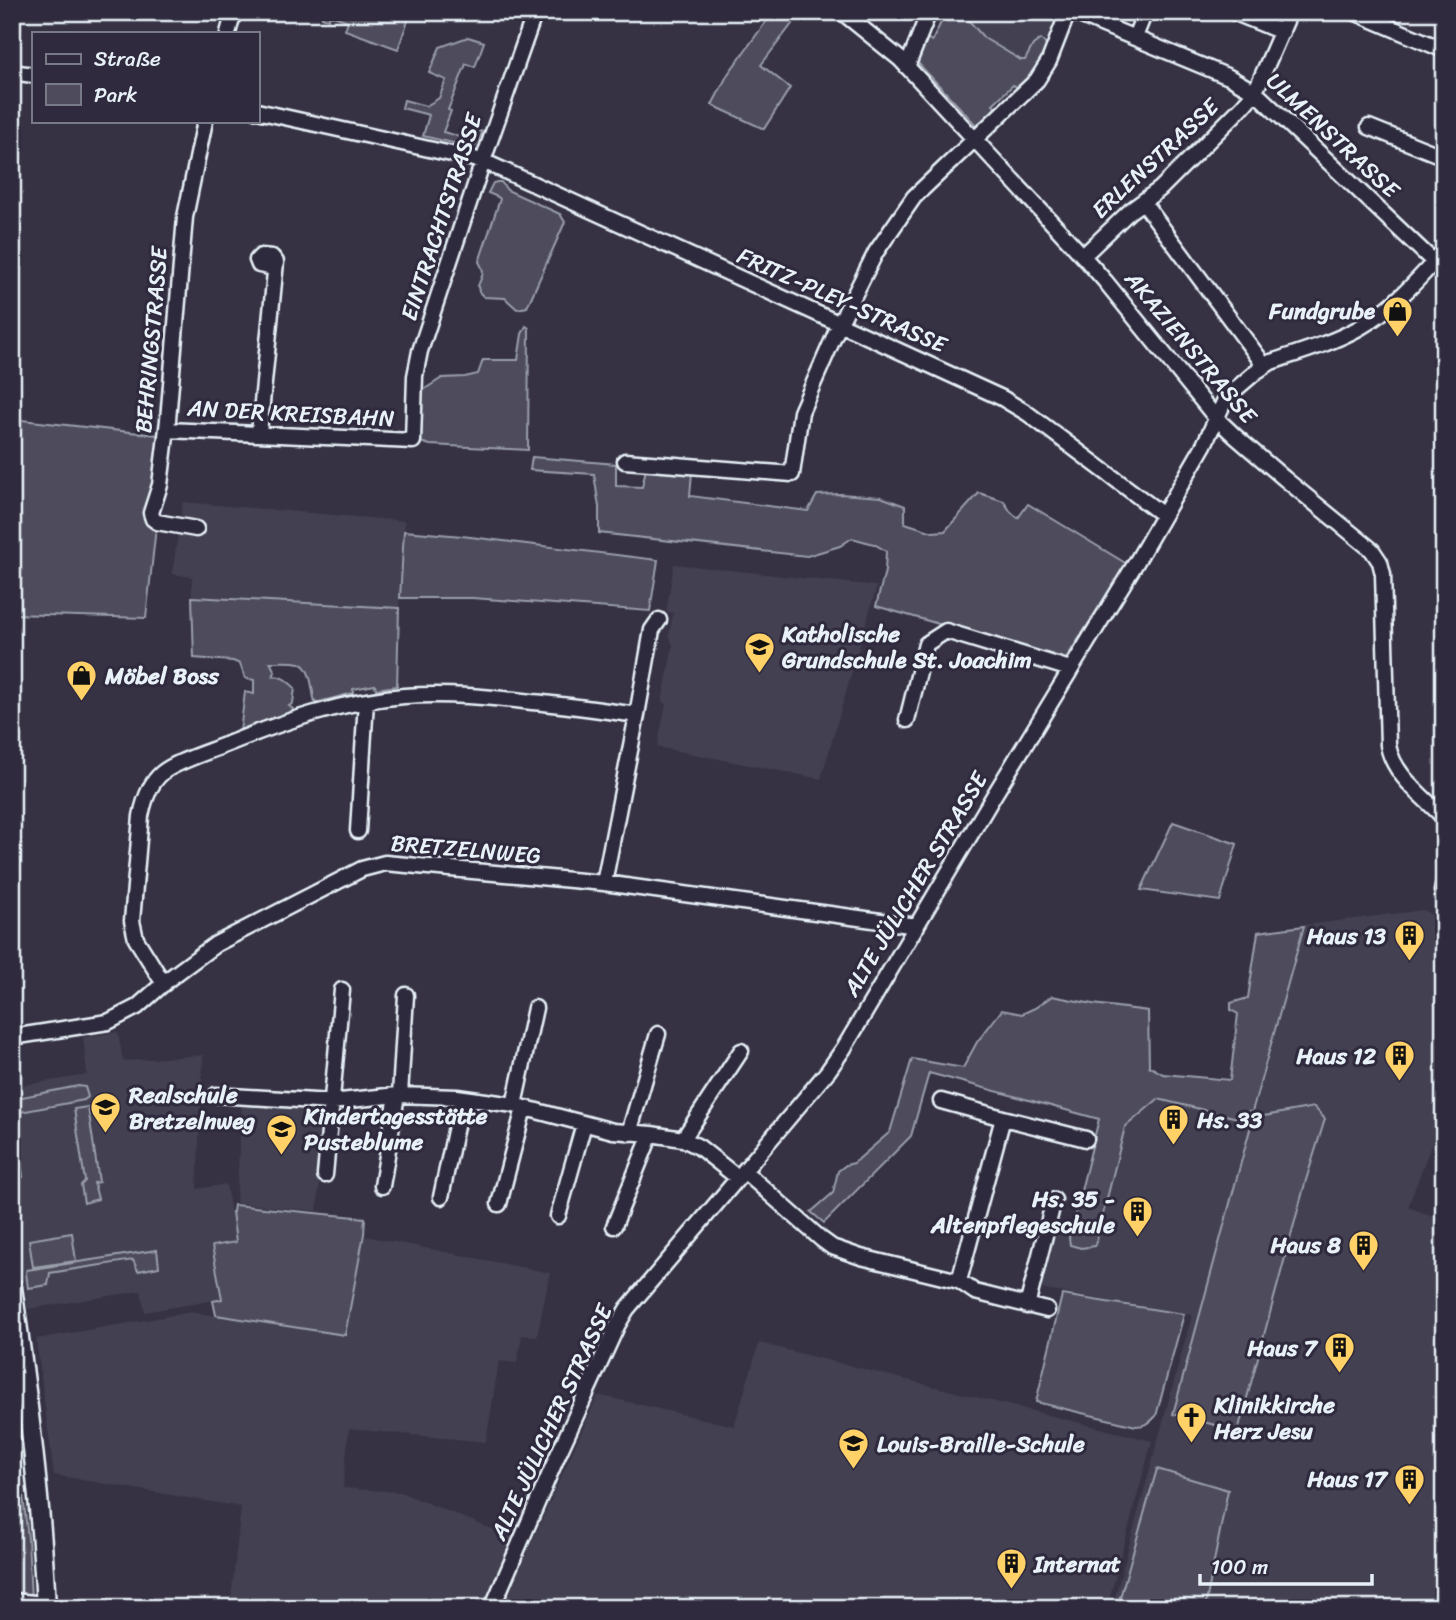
<svg xmlns="http://www.w3.org/2000/svg" width="1456" height="1620" font-family="Sriracha,sans-serif">
<style>
.built{fill:#433f51}
.green{fill:#4d4b5c;stroke:#9a9eaa;stroke-width:2}
.lines{fill:none;stroke-linecap:round;stroke-linejoin:round}
.minor-casing{stroke:#e8f1f8;stroke-width:19}
.tertiary-casing{stroke:#e8f1f8;stroke-width:23}
.minor{stroke:#2f2a3d;stroke-width:14}
.tertiary{stroke:#2f2a3d;stroke-width:18}
.labels{text-anchor:middle;stroke-width:6;stroke-linejoin:round;paint-order:stroke}
.street-label{font-size:23px;fill:#e8f1f8;stroke:#2f2a3d}
.poi-label{font-size:23px;font-weight:bold;fill:#e8f1f8;stroke:#2f2a3d;text-anchor:start}
</style>
<rect width="100%" height="100%" fill="#363244"/>
<filter id="ink" filterUnits="userSpaceOnUse"><feTurbulence type="fractalNoise" baseFrequency=".0143" numOctaves="2"/><feDisplacementMap in="SourceGraphic" scale="14" xChannelSelector="R" yChannelSelector="G"/><feConvolveMatrix kernelMatrix="1 2 1 2 8 2 1 2 1" color-interpolation-filters="sRGB"/></filter>
<g filter="url(#ink)">
<path class="built" d="M972 12H1060L1047 46 1042 40 1033 45 1025 60H1021L984 38 970 22Z
M183 502 405 521 399 608 192 597V577L172 574Z
M674 564 877 586 821 779 657 747 666 704 662 702 673 645 669 635 673 613 666 612Z
M1424 910 1441 922 1444 930V992L1433 1140 1408 1207 1444 1220V1608H1112L1192 1315 1040 1289 1054 1231 1089 1240 1128 1086 1251 1122 1305 925Z
M118 1032 123 1061 203 1055 197 1189 226 1184 236 1242 212 1247 221 1299 145 1312 141 1291 28 1309 12 1206V1087L87 1075 83 1037Z
M242 1102 327 1110 317 1211 236 1203Z
M365 1236 550 1273 537 1337 522 1335 517 1363 499 1361 486 1442 349 1429 343 1488 400 1492 514 1538 482 1608H230L241 1507 54 1475 36 1339 191 1312 345 1335Z
M759 1343 1152 1441 1107 1608H502L598 1395 734 1426Z"/>
<path class="green" d="M323 12H411L398 49 345 30 348 21 330 15 328 19 322 17Z
M773 12H801L761 65 790 88 764 129 712 105 728 74Z
M946 12H972L970 22 984 38 1021 60H1025L1033 45 1041 39 1047 46 1038 64 1019 88 1013 85 993 104 996 110 977 126 916 61 925 37 932 41Z
M468 37 484 42 475 67 466 64 448 110 451 111 443 132 469 139 472 129 483 132 474 148 423 136 429 115 402 108 404 100 426 106 439 98 446 80 429 73 440 47Z
M497 182H501L507 190 560 214 565 222 527 307 517 309 505 298 484 297 479 292 478 286C482 275 486 273 479 262L500 199 498 197 488 193 493 183Z
M526 326 529 328 528 450 430 445 414 440V396L442 378 465 377 478 374 483 360H518L522 334Z
M12 419 166 436 146 618 12 614Z
M532 457 616 464V486L642 487 646 469 692 472 690 496 808 511 817 495 840 494 881 497 905 506V523L933 532 945 531 979 493 1004 501 1010 511 1018 518 1028 504 1127 564 1065 660 876 606 885 571 886 551 874 544 852 538 840 546 807 556 599 533V507L594 474 530 470Z
M404 531 462 536 658 560 650 611 472 598H400Z
M192 597 399 608 397 686 376 689 375 685 353 689V693L315 703C312 692 312 667 299 663 291 661 279 662 270 662L275 672 273 676C283 676 289 682 295 688L293 703 289 706 293 709 294 714 240 732 245 692 254 694V680L245 678 240 664 233 661 194 658Z
M1173 822 1237 844 1220 901 1141 890Z
M1304 926 1252 1112C1245 1111 1242 1112 1238 1118L1158 1099 1125 1127 1095 1246 1081 1248 1070 1245 1069 1238 1099 1119 929 1073 911 1136 824 1223 811 1212 833 1193 838 1171 846 1165 854 1163 890 1132 912 1059 963 1068 977 1042 1002 1010 1022 1014 1035 1008 1052 996 1093 1004 1148 1011 1149 1066 1163 1074 1230 1080 1238 1014 1231 1010V1003L1248 998 1258 932Z
M78 1086 85 1087 88 1097 84 1100 15 1113 23 1177 17 1181 12 1179V1099Z
M88 1107 99 1182 94 1183 98 1199 84 1203 81 1185 85 1181 74 1109Z
M1314 1107 1325 1119 1306 1180 1238 1431 1173 1414 1253 1118Z
M234 1205 365 1218 364 1234 345 1335 216 1315 213 1301 222 1299 212 1246 236 1242 232 1212H233Z
M72 1233 76 1261 33 1267 29 1240Z
M157 1250 159 1267 138 1271 133 1260 50 1273 48 1285 28 1288 26 1272 27 1270Z
M1062 1295 1184 1314 1156 1416C1150 1423 1145 1426 1136 1426L1036 1402Z
M12 1402 28 1538 31 1600 12 1599Z
M1157 1469 1228 1490 1205 1608H1117Z"/>
<g class="lines">
<defs>
<path id="minor" d="M842 12 900 59 1083 256 1105 281 1216 418 1235 436 1285 479 1372 550 1380 562 1383 574 1388 745C1393 775 1423 796 1444 818
M1072 12 1229 77 1255 92 1434 262
M1233 12 1282 32
M1354 12 1444 50
M228 33 234 12
M1135 37 1145 12
M907 67 929 12
M12 72 33 75
M257 111 483 161 1002 398 1027 413 1163 515
M1369 127 1444 157
M1143 202 1259 358 1263 367
M1083 256 1130 211 1160 189 1243 106 1255 92 1290 12
M167 430 413 441 415 376 420 351 483 161 535 12
M259 433 276 262 272 257 261 256 257 260 259 265 275 268
M625 461 792 474 801 412 840 323 876 252 914 197 1037 80 1049 61 1068 12
M196 529 157 522 153 519 151 513 160 485 168 420 185 217 205 121
M907 720 926 644 946 631 1070 669
M358 831 366 701
M1444 882 1442 891 1444 899
M604 883 637 715 652 630 659 620
M164 984 136 939 132 921 141 816C144 801 150 783 162 773 175 762 208 752 225 745 282 722 342 701 404 696 447 693 489 697 532 702 567 705 602 710 637 715
M12 1037 108 1022 137 1007 170 978 216 944 362 869 385 863 604 883 917 926
M216 1095 331 1102 397 1095 457 1097 514 1105 613 1131 651 1134 683 1139 699 1147 738 1178
M400 1095 406 995
M941 1101 1003 1118 959 1281
M514 1105 535 1008
M1003 1118 1086 1139
M629 1133 658 1034
M683 1139 741 1051
M744 1171 821 1239 832 1247 861 1257 959 1281 975 1292 1047 1310
M325 1175 342 990
M382 1186 397 1095
M441 1197 462 1098
M499 1204 524 1108
M558 1216 584 1124
M614 1226 651 1134
M1027 1306 1054 1200
M12 1601 46 1604
M492 1608 557 1457 617 1326 627 1309 744 1171 828 1071 844 1048 993 797 1137 561 1204 445 1224 402 1230 394 1257 371 1271 362C1301 352 1332 343 1359 328 1391 310 1419 279 1444 251"/>
<path id="tertiary" d="M12 1287C27 1393 41 1500 46 1608"/>
</defs>
<use href="#minor" class="minor-casing"/>
<use href="#tertiary" class="tertiary-casing"/>
<use href="#minor" class="minor"/>
<use href="#tertiary" class="tertiary"/>
</g>
</g>
<defs>
<symbol id="shop-pin" viewBox="-11 -11 22 30"><path d="M0 17L-7.5 6A9.5 9.5 0 1 1 7.5 6Z" fill="#ffd166" stroke="#2f2a3d"/><path d="M-5-2.5h2.3a2.7 3.5 0 0 1 5.4 0H5L5.5 6h-11ZM-1.5-2.5h3a1.5 2.3 0 0 0-3 0Z" fill="#111"/></symbol>
<symbol id="school-pin" viewBox="-11 -11 22 30"><path d="M0 17L-7.5 6A9.5 9.5 0 1 1 7.5 6Z" fill="#ffd166" stroke="#2f2a3d"/><path d="M0-5L7-2L0 1L-7-2ZM-4 1L0 2.5L4 1V4Q0 6-4 4Z" fill="#111"/></symbol>
<symbol id="building-pin" viewBox="-11 -11 22 30"><path d="M0 17L-7.5 6A9.5 9.5 0 1 1 7.5 6Z" fill="#ffd166" stroke="#2f2a3d"/><path d="M-4-6H4V6H1V3H-1V6H-4ZM-2.5-4.3h1.7v1.8h-1.7ZM.8-4.3h1.7v1.8H.8ZM-2.5-1h1.7V.8h-1.7ZM.8-1h1.7V.8H.8Z" fill="#111"/></symbol>
<symbol id="church-pin" viewBox="-11 -11 22 30"><path d="M0 17L-7.5 6A9.5 9.5 0 1 1 7.5 6Z" fill="#ffd166" stroke="#2f2a3d"/><path d="M-1.2-6h2.4v3.5h3.3v2.4h-3.3V6h-2.4V-.1h-3.3v-2.4h3.3Z" fill="#111"/></symbol>
</defs>
<g fill-rule="evenodd">
<use href="#shop-pin" x="1380" y="294" width="35" height="47"/>
<use href="#school-pin" x="742" y="630" width="35" height="47"/>
<use href="#shop-pin" x="64" y="658" width="35" height="47"/>
<use href="#building-pin" x="1392" y="918" width="35" height="47"/>
<use href="#building-pin" x="1382" y="1038" width="35" height="47"/>
<use href="#school-pin" x="88" y="1090" width="35" height="47"/>
<use href="#building-pin" x="1156" y="1102" width="35" height="47"/>
<use href="#school-pin" x="264" y="1112" width="35" height="47"/>
<use href="#building-pin" x="1120" y="1194" width="35" height="47"/>
<use href="#building-pin" x="1346" y="1228" width="35" height="47"/>
<use href="#building-pin" x="1322" y="1330" width="35" height="47"/>
<use href="#church-pin" x="1174" y="1400" width="35" height="47"/>
<use href="#school-pin" x="836" y="1426" width="35" height="47"/>
<use href="#building-pin" x="1392" y="1462" width="35" height="47"/>
<use href="#building-pin" x="994" y="1546" width="35" height="47"/>
</g>
<g class="labels">
<g class="street-label">
<text transform="translate(1333 135) rotate(43)" y="8">ULMENSTRASSE</text>
<text transform="translate(1155 158) rotate(-43)" y="8">ERLENSTRASSE</text>
<text transform="translate(441 217) rotate(-72)" y="8">EINTRACHTSTRASSE</text>
<text transform="translate(842 300) rotate(24)" y="8">FRITZ-PLEY-STRASSE</text>
<text transform="translate(151 340) rotate(-85)" y="8">BEHRINGSTRASSE</text>
<text transform="translate(1191 347) rotate(50)" y="8">AKAZIENSTRASSE</text>
<text transform="translate(291 413) rotate(3)" y="8">AN DER KREISBAHN</text>
<text transform="translate(466 849) rotate(5)" y="8">BRETZELNWEG</text>
<text transform="translate(915 884) rotate(-59)" y="8">ALTE JÜLICHER STRASSE</text>
<text transform="translate(551 1422) rotate(-65)" y="8">ALTE JÜLICHER STRASSE</text>
</g>
<g class="poi-label">
<text x="1375" y="319" text-anchor="end">Fundgrube</text>
<text x="782" y="642">Katholische<tspan x="782" dy="26">Grundschule St. Joachim</tspan></text>
<text x="105" y="684">Möbel Boss</text>
<text x="1386" y="944" text-anchor="end">Haus 13</text>
<text x="1376" y="1064" text-anchor="end">Haus 12</text>
<text x="129" y="1103">Realschule<tspan x="129" dy="26">Bretzelnweg</tspan></text>
<text x="304" y="1124">Kindertagesstätte<tspan x="304" dy="26">Pusteblume</tspan></text>
<text x="1197" y="1128">Hs. 33</text>
<text x="1115" y="1207" text-anchor="end">Hs. 35 -<tspan x="1115" dy="26">Altenpflegeschule</tspan></text>
<text x="1341" y="1253" text-anchor="end">Haus 8</text>
<text x="1317" y="1356" text-anchor="end">Haus 7</text>
<text x="1214" y="1413">Klinikkirche<tspan x="1214" dy="26">Herz Jesu</tspan></text>
<text x="877" y="1452">Louis-Braille-Schule</text>
<text x="1387" y="1487" text-anchor="end">Haus 17</text>
<text x="1034" y="1572">Internat</text>
</g>
</g>
<rect width="1456" height="1620" fill="none" stroke="#2f2a3d" stroke-width="42"/>
<rect x="21" y="21" width="1414" height="1578" fill="none" stroke="#e8f1f8" stroke-width="2.5" filter="url(#ink)"/>
<rect x="32" y="32" width="228" height="91" fill="#2f2a3d" stroke="#797a88" stroke-width="2"/>
<rect x="46" y="54" width="35" height="10" fill="#2f2a3d" stroke="#797a88" stroke-width="2"/>
<text x="94" y="66" font-size="21" fill="#e8f1f8">Straße</text>
<rect x="46" y="84" width="35" height="21" fill="#4d4b5c" stroke="#797a88" stroke-width="2"/>
<text x="94" y="102" font-size="21" fill="#e8f1f8">Park</text>
<path d="M1200 1574v10h172v-10" fill="none" stroke="#e8f1f8" stroke-width="3.5"/>
<text x="1211" y="1574" font-size="21" fill="#e8f1f8" stroke="#2f2a3d" stroke-width="5" paint-order="stroke">100 m</text>
</svg>
